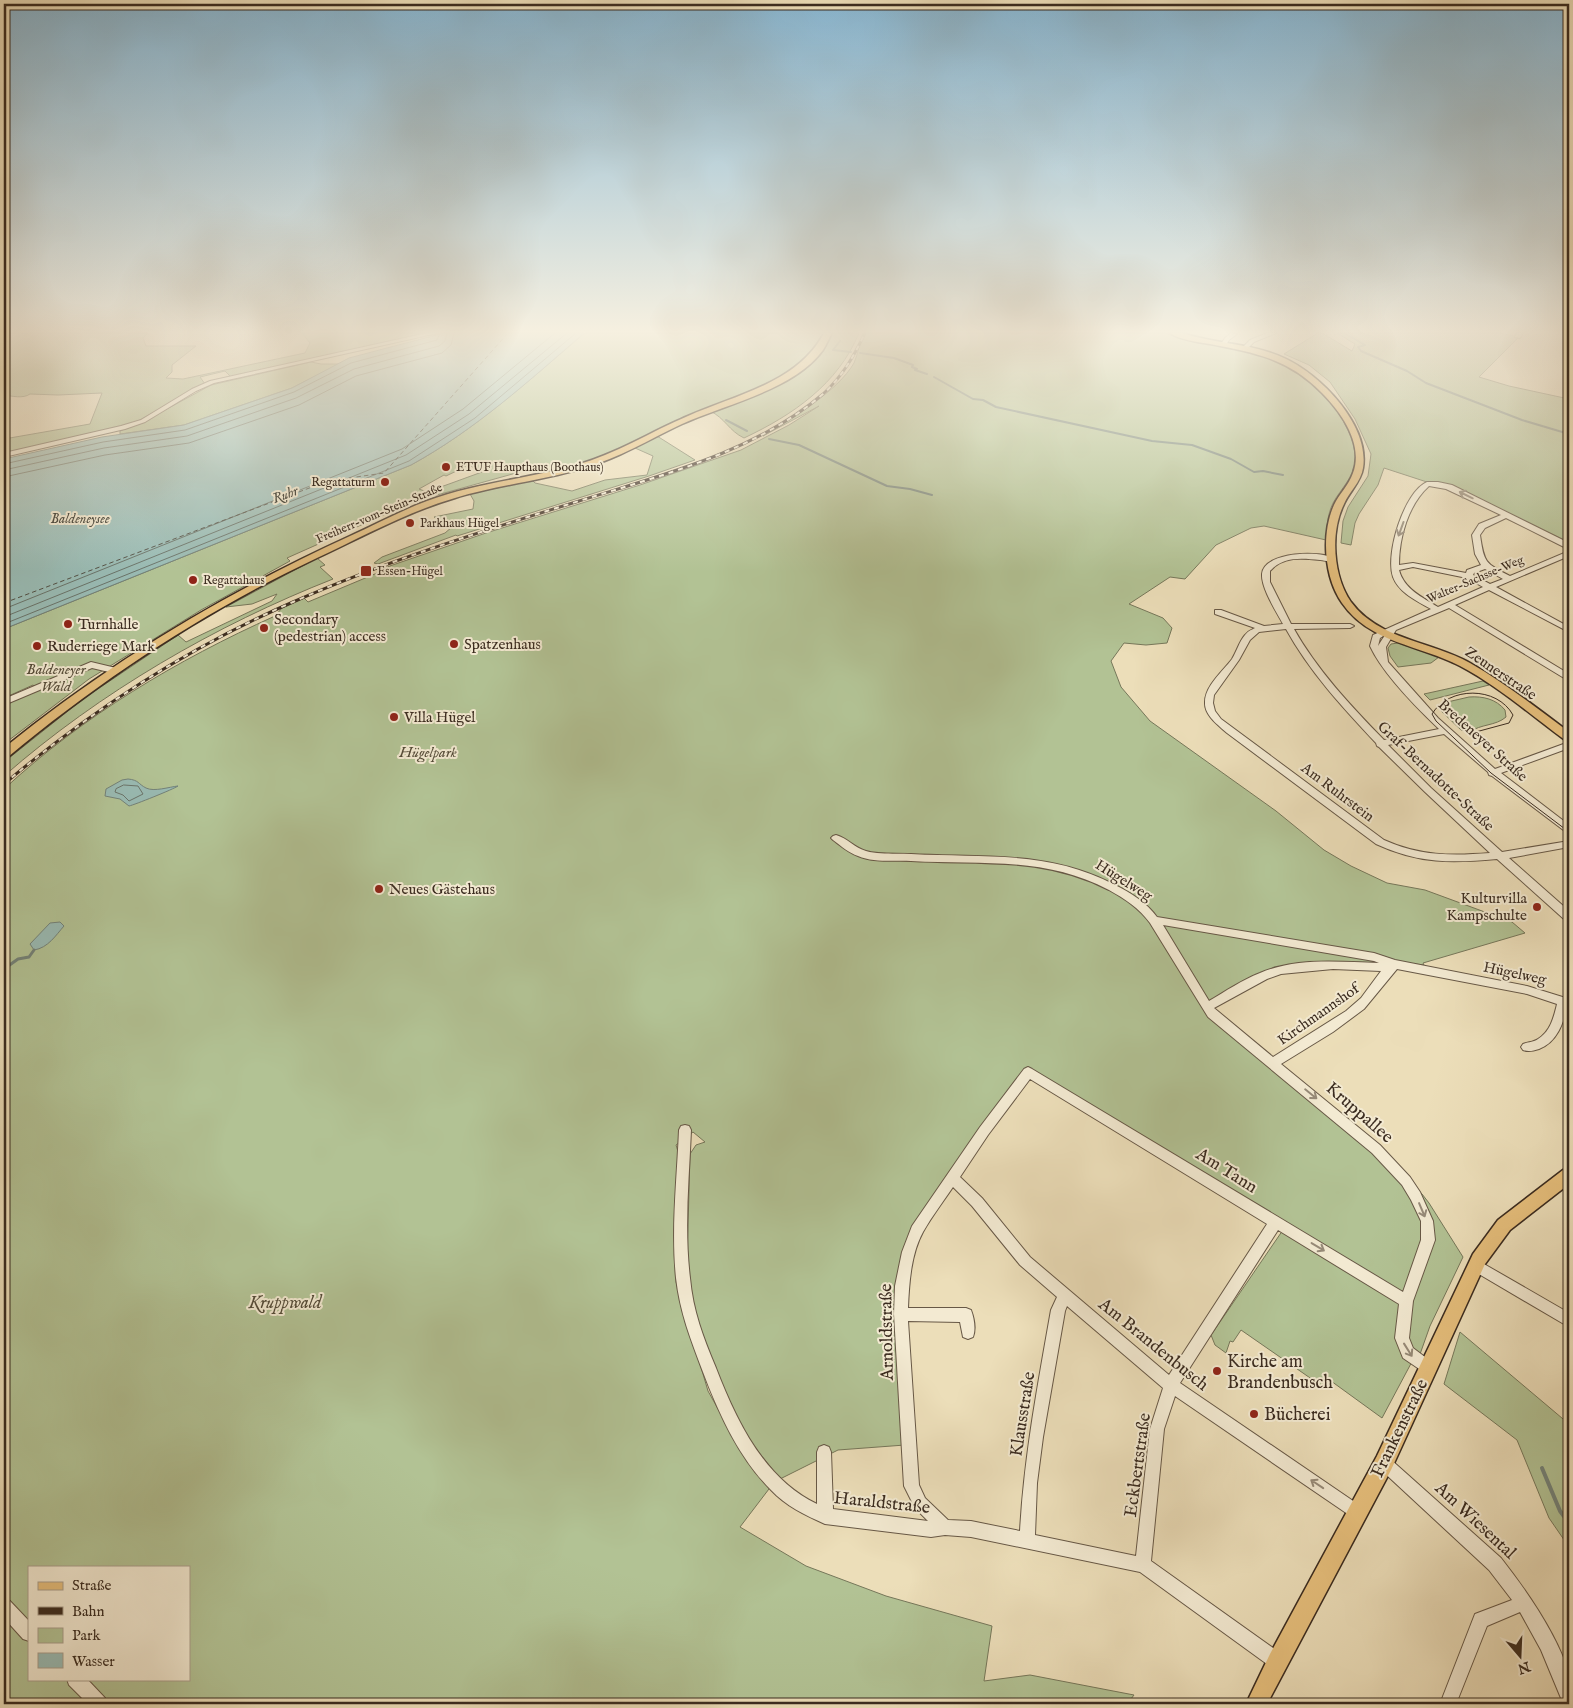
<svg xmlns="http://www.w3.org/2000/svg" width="1573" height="1708" font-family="'IM FELL English',serif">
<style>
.green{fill:#b2c294;stroke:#76775a;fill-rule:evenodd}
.water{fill:#99bbb4;stroke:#738279}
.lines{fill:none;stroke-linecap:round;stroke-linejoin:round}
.shore{stroke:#6a746a;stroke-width:1}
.stream-far2{stroke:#738279;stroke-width:2}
.stream-far1{stroke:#738279;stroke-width:3}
.stream{stroke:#738279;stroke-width:4}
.ferry{stroke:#525045;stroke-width:1;stroke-dasharray:4.5 3;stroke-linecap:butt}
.minor-casing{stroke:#675846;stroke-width:2}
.major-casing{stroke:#3b2c20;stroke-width:3}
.minor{fill:#f3ead2;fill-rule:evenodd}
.major{fill:#e6bf7c;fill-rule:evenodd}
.tram{stroke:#3b2c20;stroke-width:1}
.rail-casing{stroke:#3b2c20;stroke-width:3}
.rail{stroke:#f3ead2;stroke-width:2;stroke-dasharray:5;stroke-linecap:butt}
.oneway{stroke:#978b79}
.poi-dot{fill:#8f2418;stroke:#f3ead2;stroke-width:2}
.labels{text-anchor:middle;stroke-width:4;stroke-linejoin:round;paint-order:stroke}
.far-poi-label{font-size:12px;fill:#3b2c20;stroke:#f3ead2;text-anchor:start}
.far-street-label{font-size:12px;fill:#3b2c20;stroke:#f3ead2}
.far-water-label{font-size:14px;font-style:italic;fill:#525045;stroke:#f3ead2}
.poi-label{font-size:15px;fill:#3b2c20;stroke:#f3ead2;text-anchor:start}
.park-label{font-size:15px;font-style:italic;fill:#534a37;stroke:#f3ead2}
.street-label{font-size:15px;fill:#3b2c20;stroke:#f3ead2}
.near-street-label{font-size:18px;fill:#3b2c20;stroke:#f3ead2}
.near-park-label{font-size:18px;font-style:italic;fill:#534a37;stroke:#f3ead2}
.near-poi-label{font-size:18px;fill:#3b2c20;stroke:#f3ead2;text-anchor:start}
</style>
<rect width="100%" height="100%" fill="#ecdeb9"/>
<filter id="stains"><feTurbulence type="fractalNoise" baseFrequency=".004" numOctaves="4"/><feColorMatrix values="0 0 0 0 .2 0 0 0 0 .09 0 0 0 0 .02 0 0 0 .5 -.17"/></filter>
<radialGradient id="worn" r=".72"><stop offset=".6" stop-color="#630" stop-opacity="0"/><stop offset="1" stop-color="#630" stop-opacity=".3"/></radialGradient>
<path class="green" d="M4 333H148L143 338 146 346H196L172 365V372L166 378 183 379 305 353 310 343 302 333H428L231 377 225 371 200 377 205 384 136 422 123 427 4 454V439L90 424 102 393 58 395 30 394C23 399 12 396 4 395Z
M585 333H824C817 345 812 355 801 364 772 387 726 400 691 415 644 436 601 461 550 472L545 465 437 495C428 493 421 493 415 501L287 558 290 561 201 610 89 679 4 744V704L38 689 33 685 4 698V629L411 465C475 430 529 380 585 333ZM469 465 482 472 427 492 419 489 444 475 446 476Z
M833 333H859C838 384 793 415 744 438 729 431 725 418 710 411 747 396 794 384 821 353 826 348 830 340 833 333Z
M863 333H1165C1189 343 1214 344 1239 349 1282 358 1317 379 1341 417 1348 429 1356 445 1355 460 1354 478 1341 488 1333 503 1327 515 1327 528 1326 540L1264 526 1251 528 1216 545 1185 579 1170 577 1129 604 1163 618 1172 628 1167 643 1146 645 1124 643 1111 661 1121 687 1150 721 1276 811 1324 850 1351 866 1387 883 1425 890 1512 922 1525 933 1423 963 1424 965 1394 962 1274 967 1205 1006 1364 1140 1422 1194 1429 1203 1463 1257 1430 1326 1419 1357 1415 1356 1382 1418 1331 1381 1326 1389 1241 1330 1233 1342 1230 1341 1226 1353 1215 1345 1211 1335 1285 1227 1027 1071 904 1249 905 1445 838 1450 780 1479 746 1436 712 1363 695 1316 687 1264 690 1154 696 1145 705 1142 693 1132 676 1145 679 1155 676 1282 708 1391 736 1441 772 1485 740 1527 806 1566 886 1596 992 1626 984 1681 1030 1675 1134 1695 1127 1704H103L85 1687 100 1704H4V1610L7 1612 4 1608V789C83 716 177 660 275 616L282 608 304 598 308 602 382 571 381 569 486 533 640 485 741 450 789 425 819 406 763 436C790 420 838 391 854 363 858 354 860 342 863 333ZM29 1567H189V1679H29Z
M1318 333H1322L1352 351 1355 344 1337 333H1500L1519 337 1479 377 1509 386 1569 399V546L1445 485 1430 483 1384 468 1378 485 1359 514 1355 523 1351 545 1341 543 1343 521 1348 507 1368 476 1371 454 1355 419 1330 382 1309 365 1284 354Z
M311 362 321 364H339L292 388 184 425 120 434V431L141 423 211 385Z
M657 436 695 460 649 476 457 536 456 535 378 564 374 563 382 557 445 533 452 527 434 517 473 509 474 501 470 494 532 480 535 483 572 491 605 480 647 475 653 456 635 448Z
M317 558 325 565 320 567 333 579C216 625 100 692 4 776V762L83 699 178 635 186 642 272 601 277 594 252 604 226 607Z
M1398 643 1439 657 1431 663 1398 667 1390 656 1388 648 1391 644Z
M1483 681 1489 685 1430 700 1424 694Z
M1469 697C1483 696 1496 699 1505 710L1506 717C1496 726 1480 724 1470 732L1461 730 1437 707 1443 703Z
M1460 1332 1569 1424V1547L1549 1518 1517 1440 1444 1384Z"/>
<path class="water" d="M444 333H584C529 381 475 430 411 465L4 629V459L102 437 184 425 292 388 349 358Z
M128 779C139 780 138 784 146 788 154 792 169 787 178 786 174 789 134 805 129 806L120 799 105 796 106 789 122 780Z
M60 922 64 926C56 935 48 948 34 950L30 944 50 923Z"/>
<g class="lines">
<path class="shore" d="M4 464 103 442 185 430 294 392 351 363 437 340 440 333
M4 470 104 448 187 436 296 398 354 369 439 346 445 341 447 333
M4 477 105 455 189 443 299 405 356 376 442 353 451 345 454 333
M4 609 402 449 463 409 555 333
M4 617 406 455 469 414 567 333
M4 624 409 461 475 418 576 333
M124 785 138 786 143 794 129 801 123 795 115 792 116 789Z"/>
<path class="stream-far2" d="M1344 333 1365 345 1358 347 1361 351 1407 371 1426 383 1522 420 1569 434
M840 341 833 350 851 352
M860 353 894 358 913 365 912 367 917 369 915 370 927 374
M934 377 973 399 983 400 996 407 1152 441 1192 445 1231 459 1254 472 1263 471 1283 475
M726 420 747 431
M769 439 799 445 887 486 910 489 932 495"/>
<path class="stream-far1" d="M4 969 18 959 29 957 34 950"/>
<path class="stream" d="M1542 1468 1560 1511 1569 1523"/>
<path class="ferry" d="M4 603 328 481 384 473 508 333"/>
<defs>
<path id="minor" d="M427 333H438L214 383 196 391 145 422 125 429 4 457V453L121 426 141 420 192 389 210 381Z
M1231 333 1237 334 1229 340 1226 345H1222L1221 344 1225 338Z
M1267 333H1276L1254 342 1247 349 1242 348 1250 340Z
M1517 333H1523L1520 338 1515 337Z
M1427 482H1438L1452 485 1569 543V548H1566L1506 518 1485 528 1480 535C1484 563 1485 563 1510 576L1569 551V556L1496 587 1569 627V632L1489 590 1455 605 1569 674V681L1449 608 1396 630 1386 647 1388 662 1438 718 1495 769 1569 742V748L1501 773 1569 825V833L1566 832 1492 776 1489 775 1488 772 1444 734 1388 745 1431 788 1502 852 1569 841V847L1509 858 1569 911V921L1565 920 1497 859C1452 863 1419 864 1376 844L1227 733C1218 725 1204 715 1205 702 1205 686 1223 671 1232 659 1237 651 1239 642 1245 635 1248 631 1251 630 1255 628L1215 614V610H1221L1264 626 1283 624C1276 611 1261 588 1262 574 1264 551 1322 550 1336 559 1331 562 1326 561 1320 560 1302 558 1283 556 1270 571V582L1291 624H1350L1354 626 1350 628 1294 629C1317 670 1351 706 1384 740L1439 729C1416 707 1383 674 1370 646L1373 635 1431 609C1417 601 1399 593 1393 577 1385 554 1404 492 1427 482ZM1429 486 1446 489 1501 515 1479 524 1472 535 1475 554 1481 565 1467 570 1466 573 1413 563 1399 565C1399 538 1408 505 1429 486ZM1413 567 1467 578 1483 587 1438 607C1422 597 1404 589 1399 570ZM1485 569 1503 579 1490 584 1473 575 1474 573ZM1286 629C1309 671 1343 708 1376 743L1377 746 1379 747 1425 792 1490 853C1452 856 1419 856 1384 840L1221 719 1215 711 1213 703 1214 695 1239 660 1250 640 1259 632ZM1385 635 1378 646 1380 638Z
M91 662 116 668 117 670 113 673 92 668 4 705V699Z
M836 835C847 838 855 848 866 851 880 855 897 853 911 854 982 858 1050 850 1115 885 1131 893 1146 902 1157 917L1374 953 1395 960 1527 986 1569 999V1007H1567C1563 1024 1557 1042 1539 1049 1533 1051 1528 1052 1523 1050L1521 1047 1523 1044C1528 1042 1534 1042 1538 1039 1551 1031 1554 1016 1557 1004L1527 994 1397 969 1364 1009 1333 1032 1281 1064 1380 1145 1410 1177 1420 1192 1433 1221 1435 1240 1413 1301 1409 1338 1413 1348 1433 1363 1435 1368 1433 1373 1428 1375 1403 1358 1395 1338 1399 1304 1278 1230 1180 1383 1362 1507 1365 1512 1362 1517 1357 1520 1352 1517 1175 1396 1164 1429 1151 1561 1283 1655 1285 1661 1283 1667 1277 1669 1271 1667 1140 1572 971 1537 945 1535 931 1537 825 1524C805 1515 786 1506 771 1490 739 1458 719 1414 703 1372 691 1340 680 1313 676 1278 671 1229 677 1179 679 1130L681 1126 685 1125 689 1126 691 1130C689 1179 684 1229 690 1278 693 1311 703 1337 716 1368 736 1420 764 1479 817 1504V1452L819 1447 824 1445 829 1447 831 1452 833 1509 928 1521 915 1508 904 1486 894 1314 895 1286 902 1252 912 1226 980 1127 1024 1069 1028 1067 1032 1069 1403 1292 1421 1240V1221L1411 1200 1402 1185 1372 1153 1208 1017 1150 923C1139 908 1125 899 1109 890 1044 856 981 865 911 861 895 860 874 863 858 856 849 853 841 846 833 840L831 838 833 836ZM1163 925 1374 961 1379 963C1340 962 1297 957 1260 973 1242 980 1226 991 1209 1001ZM1333 969 1381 971 1361 998 1346 1011 1273 1057 1214 1008 1267 979 1281 974ZM1030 1079 1267 1224 1169 1375 1030 1257 982 1198 960 1177 988 1135ZM953 1187 972 1206 1020 1265 1057 1297 1051 1310C1038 1384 1024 1456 1020 1531L971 1521 948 1520 925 1498 919 1485 908 1321 960 1322 963 1337 968 1339 973 1337C976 1329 974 1318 971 1310L966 1308H908C909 1283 911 1254 923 1232 932 1216 943 1202 953 1187ZM1067 1306 1163 1388 1150 1429 1136 1556 1035 1535 1037 1483 1043 1437 1065 1311Z
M1477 1260 1569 1313V1327L1472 1270 1470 1266 1472 1262Z
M1384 1456 1389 1458 1501 1558C1526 1590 1557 1634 1569 1674 1571 1683 1569 1695 1569 1704L1563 1703 1541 1650 1520 1612 1487 1626 1456 1704H1440L1475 1614 1512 1600 1489 1570 1379 1468 1377 1463 1379 1458Z
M4 1599 10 1601 29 1621V1641L23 1639 4 1618Z
M67 1679H87L105 1698 107 1704H88L69 1685Z"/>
<path id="major" d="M824 333H832C829 338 826 345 823 350 794 390 726 404 682 424 650 439 619 458 584 468 541 481 497 485 455 498 407 512 362 537 317 558 205 611 103 678 8 757L4 758V748C110 662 225 593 350 536 375 525 400 511 427 501 475 483 527 479 576 465 616 454 650 432 688 416 735 395 798 383 824 333Z
M1170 333H1182C1215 344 1252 343 1284 358 1320 374 1370 425 1363 468 1361 482 1349 492 1344 504 1330 532 1333 576 1351 602 1379 640 1431 641 1470 663 1505 683 1537 708 1569 732V741L1565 740C1531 715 1498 686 1460 666 1420 645 1369 643 1342 603 1324 577 1321 534 1334 505 1339 494 1349 485 1353 473 1364 444 1341 412 1322 393 1288 358 1255 353 1210 344 1198 342 1180 340 1170 333Z
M1569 1168V1184L1510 1230 1485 1264 1391 1470 1267 1704H1246L1270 1654 1377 1456 1473 1254 1498 1220 1563 1170Z"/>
</defs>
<use href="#minor" class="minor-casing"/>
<use href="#major" class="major-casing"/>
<use href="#minor" class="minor"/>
<use href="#major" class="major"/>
<path class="tram" d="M1472 733 1509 723 1513 715C1497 686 1449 686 1432 714L1436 721 1491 773 1569 832"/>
<defs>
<path id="rail" d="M4 784C92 710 187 648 293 602 386 561 483 531 579 501 662 475 755 452 823 394 842 377 854 356 865 333"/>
</defs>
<use href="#rail" class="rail-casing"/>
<use href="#rail" class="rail"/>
</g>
<defs><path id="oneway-shaft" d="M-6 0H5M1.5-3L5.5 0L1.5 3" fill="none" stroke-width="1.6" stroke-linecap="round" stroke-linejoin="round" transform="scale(1.25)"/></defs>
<g class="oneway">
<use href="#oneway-shaft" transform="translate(1466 495) rotate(-154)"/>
<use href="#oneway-shaft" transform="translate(1401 529) rotate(110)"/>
<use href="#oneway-shaft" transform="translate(1311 1094) rotate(39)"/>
<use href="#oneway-shaft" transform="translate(1422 1210) rotate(67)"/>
<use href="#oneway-shaft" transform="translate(1318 1247) rotate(31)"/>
<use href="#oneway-shaft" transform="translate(1408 1350) rotate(58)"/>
<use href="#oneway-shaft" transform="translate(1317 1484) rotate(-146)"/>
</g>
<linearGradient id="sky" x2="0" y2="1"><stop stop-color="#88b7d3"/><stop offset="0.58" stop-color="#f6f0e0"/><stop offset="1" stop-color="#f6f0e0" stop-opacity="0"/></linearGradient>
<rect width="1573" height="572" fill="url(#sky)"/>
<g class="poi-dot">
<circle cx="446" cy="467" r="5"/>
<circle cx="385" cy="482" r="5"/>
<circle cx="410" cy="523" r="5"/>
<rect x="360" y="565" width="12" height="12" rx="2.5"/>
<circle cx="193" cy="580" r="5"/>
<circle cx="68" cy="624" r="5"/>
<circle cx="264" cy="628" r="5"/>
<circle cx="454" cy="644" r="5"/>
<circle cx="37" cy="646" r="5"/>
<circle cx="394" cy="717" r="5"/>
<circle cx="379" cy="889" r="5"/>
<circle cx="1537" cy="907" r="5"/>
<circle cx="1217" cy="1371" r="5"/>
<circle cx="1254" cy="1414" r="5"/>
</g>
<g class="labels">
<g class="far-poi-label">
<text x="456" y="471">ETUF Haupthaus (Boothaus)</text>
<text x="375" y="486" text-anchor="end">Regattaturm</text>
<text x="420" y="527">Parkhaus Hügel</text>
<text x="377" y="575">Essen-Hügel</text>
<text x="203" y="584">Regattahaus</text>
</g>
<g class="far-street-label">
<text transform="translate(379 513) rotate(-23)" y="4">Freiherr-vom-Stein-Straße</text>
<text transform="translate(1475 579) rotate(-23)" y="4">Walter-Sachsse-Weg</text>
</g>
<g class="far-water-label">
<text transform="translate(285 494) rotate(-21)" y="5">Ruhr</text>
<text x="80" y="523">Baldeneysee</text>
</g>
<g class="poi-label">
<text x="274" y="624">Secondary<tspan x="274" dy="17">(pedestrian) access</tspan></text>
<text x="78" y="629">Turnhalle</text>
<text x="464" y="649">Spatzenhaus</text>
<text x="47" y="651">Ruderriege Mark</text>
<text x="404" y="722">Villa Hügel</text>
<text x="389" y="894">Neues Gästehaus</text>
<text x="1527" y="903" text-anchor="end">Kulturvilla<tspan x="1527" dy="17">Kampschulte</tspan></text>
</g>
<g class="park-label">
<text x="56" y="674">Baldeneyer<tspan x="56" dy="17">Wald</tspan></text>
<text x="428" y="757">Hügelpark</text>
</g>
<g class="street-label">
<text transform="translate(1501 673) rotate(34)" y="5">Zeunerstraße</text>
<text transform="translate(1483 740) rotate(42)" y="5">Bredeneyer Straße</text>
<text transform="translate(1436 776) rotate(43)" y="5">Graf-Bernadotte-Straße</text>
<text transform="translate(1338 792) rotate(37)" y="5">Am Ruhrstein</text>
<text transform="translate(1124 880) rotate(32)" y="5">Hügelweg</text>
<text transform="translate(1515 973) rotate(12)" y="5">Hügelweg</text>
<text transform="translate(1318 1014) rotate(-35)" y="5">Kirchmannshof</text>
</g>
<g class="near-street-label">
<text transform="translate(1360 1112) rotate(41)" y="6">Kruppallee</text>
<text transform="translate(1227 1170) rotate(32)" y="6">Am Tann</text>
<text transform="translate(886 1332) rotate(-91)" y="6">Arnoldstraße</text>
<text transform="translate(1154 1344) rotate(39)" y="6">Am Brandenbusch</text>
<text transform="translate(1022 1414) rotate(-81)" y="6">Klausstraße</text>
<text transform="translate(1399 1428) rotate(-64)" y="6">Frankenstraße</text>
<text transform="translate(1137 1465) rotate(-82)" y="6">Eckbertstraße</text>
<text transform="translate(882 1502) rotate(6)" y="6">Haraldstraße</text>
<text transform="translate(1476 1520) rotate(43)" y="6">Am Wiesental</text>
</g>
<g class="near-park-label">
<text x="285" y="1308">Kruppwald</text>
</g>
<g class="near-poi-label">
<text x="1227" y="1367">Kirche am<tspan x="1227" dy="21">Brandenbusch</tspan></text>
<text x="1264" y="1420">Bücherei</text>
</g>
</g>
<rect width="1573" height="1708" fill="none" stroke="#ecdeb9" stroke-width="20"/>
<rect x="5" y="5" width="1563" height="1698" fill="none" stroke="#3b2c20" stroke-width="2.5"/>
<rect x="10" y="10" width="1553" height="1688" fill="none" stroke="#3b2c20"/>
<rect x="28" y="1566" width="162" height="115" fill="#f3ead2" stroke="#a99e8b"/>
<rect x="38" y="1582" width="25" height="8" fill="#e6bf7c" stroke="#a99e8b"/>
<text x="72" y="1590" font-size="15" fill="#3b2c20">Straße</text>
<rect x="38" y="1607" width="25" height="8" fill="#3b2c20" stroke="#a99e8b"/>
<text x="72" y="1616" font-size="15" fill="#3b2c20">Bahn</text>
<rect x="38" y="1628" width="25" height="15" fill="#b2c294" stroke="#a99e8b"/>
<text x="72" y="1640" font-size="15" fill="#3b2c20">Park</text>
<rect x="38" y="1653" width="25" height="15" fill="#99bbb4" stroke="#a99e8b"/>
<text x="72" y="1666" font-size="15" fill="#3b2c20">Wasser</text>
<g transform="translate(1520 1656) rotate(161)" stroke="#f3ead2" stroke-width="4" paint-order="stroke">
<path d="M0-4L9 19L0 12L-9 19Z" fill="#3b2c20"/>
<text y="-8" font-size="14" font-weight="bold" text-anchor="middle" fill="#3b2c20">N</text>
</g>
<rect width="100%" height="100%" filter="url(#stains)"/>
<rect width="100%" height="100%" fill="url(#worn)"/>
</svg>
